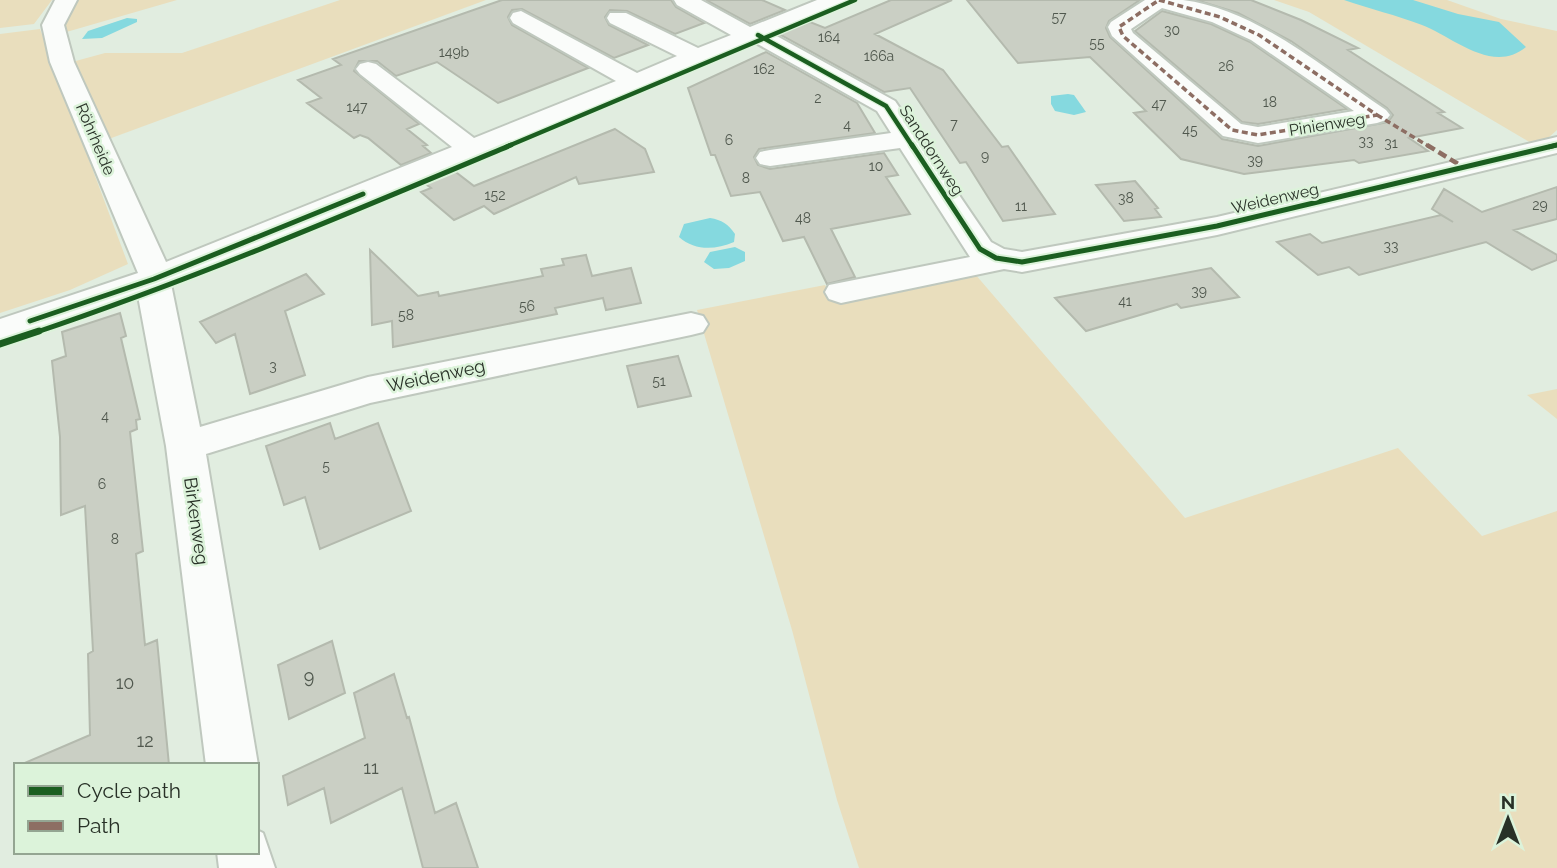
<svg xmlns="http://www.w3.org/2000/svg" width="1557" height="868" font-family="Raleway,sans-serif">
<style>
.green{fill:#e9debd}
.water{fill:#85d9df}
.building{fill:#cacfc4;stroke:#b4baae;stroke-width:2}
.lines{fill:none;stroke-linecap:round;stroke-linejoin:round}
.minor-casing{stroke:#bfc8be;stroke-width:4}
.minor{fill:#fafcfa;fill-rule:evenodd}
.quiet-far1{stroke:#8d6e63;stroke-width:3.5;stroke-dasharray:6 3.5;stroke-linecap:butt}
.quiet{stroke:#8d6e63;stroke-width:4.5;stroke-dasharray:9 4.5;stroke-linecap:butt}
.cycleway-far2-casing{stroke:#dcf3da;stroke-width:7}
.cycleway-far1-casing{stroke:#dcf3da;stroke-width:9}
.cycleway-casing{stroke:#dcf3da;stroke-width:11}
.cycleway-far2{stroke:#1b5e20;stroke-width:4.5}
.cycleway-far1{stroke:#1b5e20;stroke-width:5}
.cycleway{stroke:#1b5e20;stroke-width:7}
.labels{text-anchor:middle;stroke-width:5;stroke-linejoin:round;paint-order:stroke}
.number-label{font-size:14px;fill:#50584e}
.far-street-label{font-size:16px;fill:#283127;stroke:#dcf3da}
.street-label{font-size:18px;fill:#283127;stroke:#dcf3da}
.near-number-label{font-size:18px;fill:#50584e}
</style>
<rect width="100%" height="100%" fill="#e1ede0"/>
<path class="green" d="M0 0H52L34 24 0 28Z
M75 0H177L63 33 61 24Z
M340 0H486L106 140 72 62 105 53H182Z
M1274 0H1447L1501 19 1557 31V130L1548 138 1531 143 1309 12Z
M40 29 128 264 70 290 0 313V34Z
M975 274 1185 518 1398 448 1482 536 1557 511V868H859L837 800 792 630 697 310 825 285 833 300Z
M1557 389V419L1527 395Z"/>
<path class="water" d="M1344 0H1413L1458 14 1499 22 1526 47C1492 75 1452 36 1422 25 1396 15 1370 9 1344 0Z
M127 18 137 19V22L102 38 82 39 88 31Z
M1068 94 1074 95 1086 112 1074 115 1055 111 1051 104V96Z
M710 218C722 220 728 224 735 234L734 242C715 250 695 251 679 237L684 224Z
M735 247 745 252V261L729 268 714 269 704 262 710 252Z"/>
<path class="building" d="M502 0H671L676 7 704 23 675 34 627 11 610 10 605 17 609 25 648 45 614 58 522 9 512 10 508 17 512 25 588 68 498 103 437 62 396 76 377 61H359L354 71 419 124 407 129 427 145 423 146 431 153 401 165 368 138 360 135 354 138 307 103 321 98 298 80 341 65 333 59Z
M706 0H762L785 10 750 24Z
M891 0H952L875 34 943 70 1002 147 1008 146 1055 214 1003 221 966 162 960 163 910 88 884 92 779 34 810 22 825 28Z
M967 0H1140L1109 21 1106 28 1110 37 1222 139 1258 146 1388 122 1393 115 1387 108 1291 41 1238 13 1196 0H1251L1301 20 1358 48 1348 50 1444 112 1438 113 1462 128 1409 138 1428 151 1359 163 1354 160 1244 174 1181 159 1134 113 1146 111 1090 57 1018 63Z
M1162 11 1211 24 1250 42 1347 109 1258 124 1242 122 1135 31Z
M766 52 857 103 875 133 759 149 754 157 758 165 770 169 884 153 898 175 886 177 910 214 831 229 855 277 827 284 804 237 783 241 760 192 731 196 715 155H711L688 88Z
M615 129 645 149 654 172 579 184 576 177 494 214 484 206 454 220 421 192 431 188 423 182 453 170 474 186Z
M1135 181 1158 208 1155 209 1161 217 1124 221 1096 185Z
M1557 187V219L1514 230 1557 255V260L1532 270 1486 242 1359 275 1349 267 1318 275 1277 242 1310 234 1322 243 1441 215 1453 222 1432 209 1444 189 1482 212Z
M370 250 418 296 438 292 439 296 543 276 541 269 564 265 562 259 586 255 592 276 631 268 641 303 606 310 603 298 555 308 557 314 393 347 392 321 372 325Z
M1211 268 1239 297 1181 308 1177 304 1086 331 1055 298Z
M306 274 324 294 285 311 305 375 250 394 235 334 216 343 200 322Z
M120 313 126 336 121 338 140 419 136 420 137 429 130 432 143 551 136 554 145 645 157 640 169 765H20L90 735 88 654 93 651 85 506 61 515 60 437 52 361 66 356 62 332Z
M678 356 691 396 638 407 627 366Z
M330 423 335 439 378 423 411 511 320 549 305 497 284 505 266 446Z
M332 641 345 693 289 719 278 665Z
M394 674 407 718 409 717 435 813 456 803 478 868H423L402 788 331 823 324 788 288 805 283 776 365 738 354 693Z"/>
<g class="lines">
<defs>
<path id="minor" d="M55 0H77L64 25 74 62 166 262 452 147 360 74 356 69 360 64 368 62 376 64 474 138 616 81 513 23 510 18 513 13 521 11 637 73 677 56 610 23 607 18 610 13H626L698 48 731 35 677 5 674 0H701L750 27 817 0H847L844 5 773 34 895 101 991 242 1004 249 1022 252 1217 217 1557 137V153L1217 235 1022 272 1004 269 841 303 829 299 825 292 829 285 970 257 900 148 770 166 760 164 756 158 760 152 770 150 891 133 877 111 754 42 171 284 200 427 368 377 691 313 703 316 708 324 703 332 691 335 370 403 206 454 258 765H206L166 446 138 296 0 343V319L138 273 50 62 42 25Z
M1145 0C1157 0 1170 0 1183 0 1256 9 1326 70 1386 110L1390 115 1386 120 1377 123 1258 143 1223 136 1112 36 1108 27 1111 22ZM1162 8 1212 22 1251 40 1354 111 1258 127 1241 124 1133 33 1131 29Z
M257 830 263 833 275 868H219L217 852H257Z"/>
</defs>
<use href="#minor" class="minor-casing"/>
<use href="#minor" class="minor"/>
<path class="quiet-far1" d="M1159 0 1220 17 1259 35 1377 115 1258 135 1232 130 1123 36 1119 27Z
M1377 115 1430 147"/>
<path class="quiet" d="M1427 145 1463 167"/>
<defs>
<path id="cycleway-far2" d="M758 35 886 106 913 147
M506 147 855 0
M1549 147 1557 145"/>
<path id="cycleway-far1" d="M912 145 980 249 996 258 1022 262 1217 226 1557 145
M30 321 154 279 363 194
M34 333C197 278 352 212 511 145"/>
<path id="cycleway" d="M0 344 39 331"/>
</defs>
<use href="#cycleway-far2" class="cycleway-far2-casing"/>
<use href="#cycleway-far1" class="cycleway-far1-casing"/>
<use href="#cycleway" class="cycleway-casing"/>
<use href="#cycleway-far2" class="cycleway-far2"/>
<use href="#cycleway-far1" class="cycleway-far1"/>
<use href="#cycleway" class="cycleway"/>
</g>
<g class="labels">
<g class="number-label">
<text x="1059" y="22">57</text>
<text x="1172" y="35">30</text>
<text x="829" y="42">164</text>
<text x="1097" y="48">55</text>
<text x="454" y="57">149b</text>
<text x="879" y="61">166a</text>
<text x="1226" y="71">26</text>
<text x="764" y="74">162</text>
<text x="818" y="103">2</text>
<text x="1270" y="107">18</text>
<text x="1159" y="109">47</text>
<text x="357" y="112">147</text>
<text x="954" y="129">7</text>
<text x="847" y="130">4</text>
<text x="1190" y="135">45</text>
<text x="729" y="145">6</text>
<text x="1366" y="146">33</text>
<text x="1391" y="148">31</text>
<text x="985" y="161">9</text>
<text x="1255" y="165">39</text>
<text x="876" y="171">10</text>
<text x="746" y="183">8</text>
<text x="495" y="200">152</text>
<text x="1126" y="203">38</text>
<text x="1540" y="210">29</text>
<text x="1021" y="211">11</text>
<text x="803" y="223">48</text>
<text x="1391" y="251">33</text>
<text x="1199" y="296">39</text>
<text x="1125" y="306">41</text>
<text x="527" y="311">56</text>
<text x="406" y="320">58</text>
<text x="273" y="371">3</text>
<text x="659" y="386">51</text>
<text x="105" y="421">4</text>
<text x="326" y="471">5</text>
<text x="102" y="489">6</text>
<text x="115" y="544">8</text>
</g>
<g class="far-street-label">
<text transform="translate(1327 124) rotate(-9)" y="6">Pinienweg</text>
<text transform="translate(96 139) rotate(67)" y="6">Röhrheide</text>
<text transform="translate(932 150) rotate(57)" y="6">Sanddornweg</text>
<text transform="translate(1275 198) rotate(-13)" y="6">Weidenweg</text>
</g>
<g class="street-label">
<text transform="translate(436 376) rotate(-12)" y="6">Weidenweg</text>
<text transform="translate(196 521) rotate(82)" y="6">Birkenweg</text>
</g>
<g class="near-number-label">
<text x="309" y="683">9</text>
<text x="125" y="689">10</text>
<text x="145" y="747">12</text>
<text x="371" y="774">11</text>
</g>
</g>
<rect x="14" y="763" width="245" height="91" fill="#dcf3da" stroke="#94a592" stroke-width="2"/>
<rect x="28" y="786" width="35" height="10" fill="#1b5e20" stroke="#94a592" stroke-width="2"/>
<text x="77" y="798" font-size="21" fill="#283127">Cycle path</text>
<rect x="28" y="821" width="35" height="10" fill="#8d6e63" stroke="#94a592" stroke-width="2"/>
<text x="77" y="833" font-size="21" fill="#283127">Path</text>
<g transform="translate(1508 819)" stroke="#dcf3da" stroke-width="5" paint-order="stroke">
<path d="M0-5L12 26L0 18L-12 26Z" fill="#283127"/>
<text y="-10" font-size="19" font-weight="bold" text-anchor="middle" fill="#283127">N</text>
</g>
</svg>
